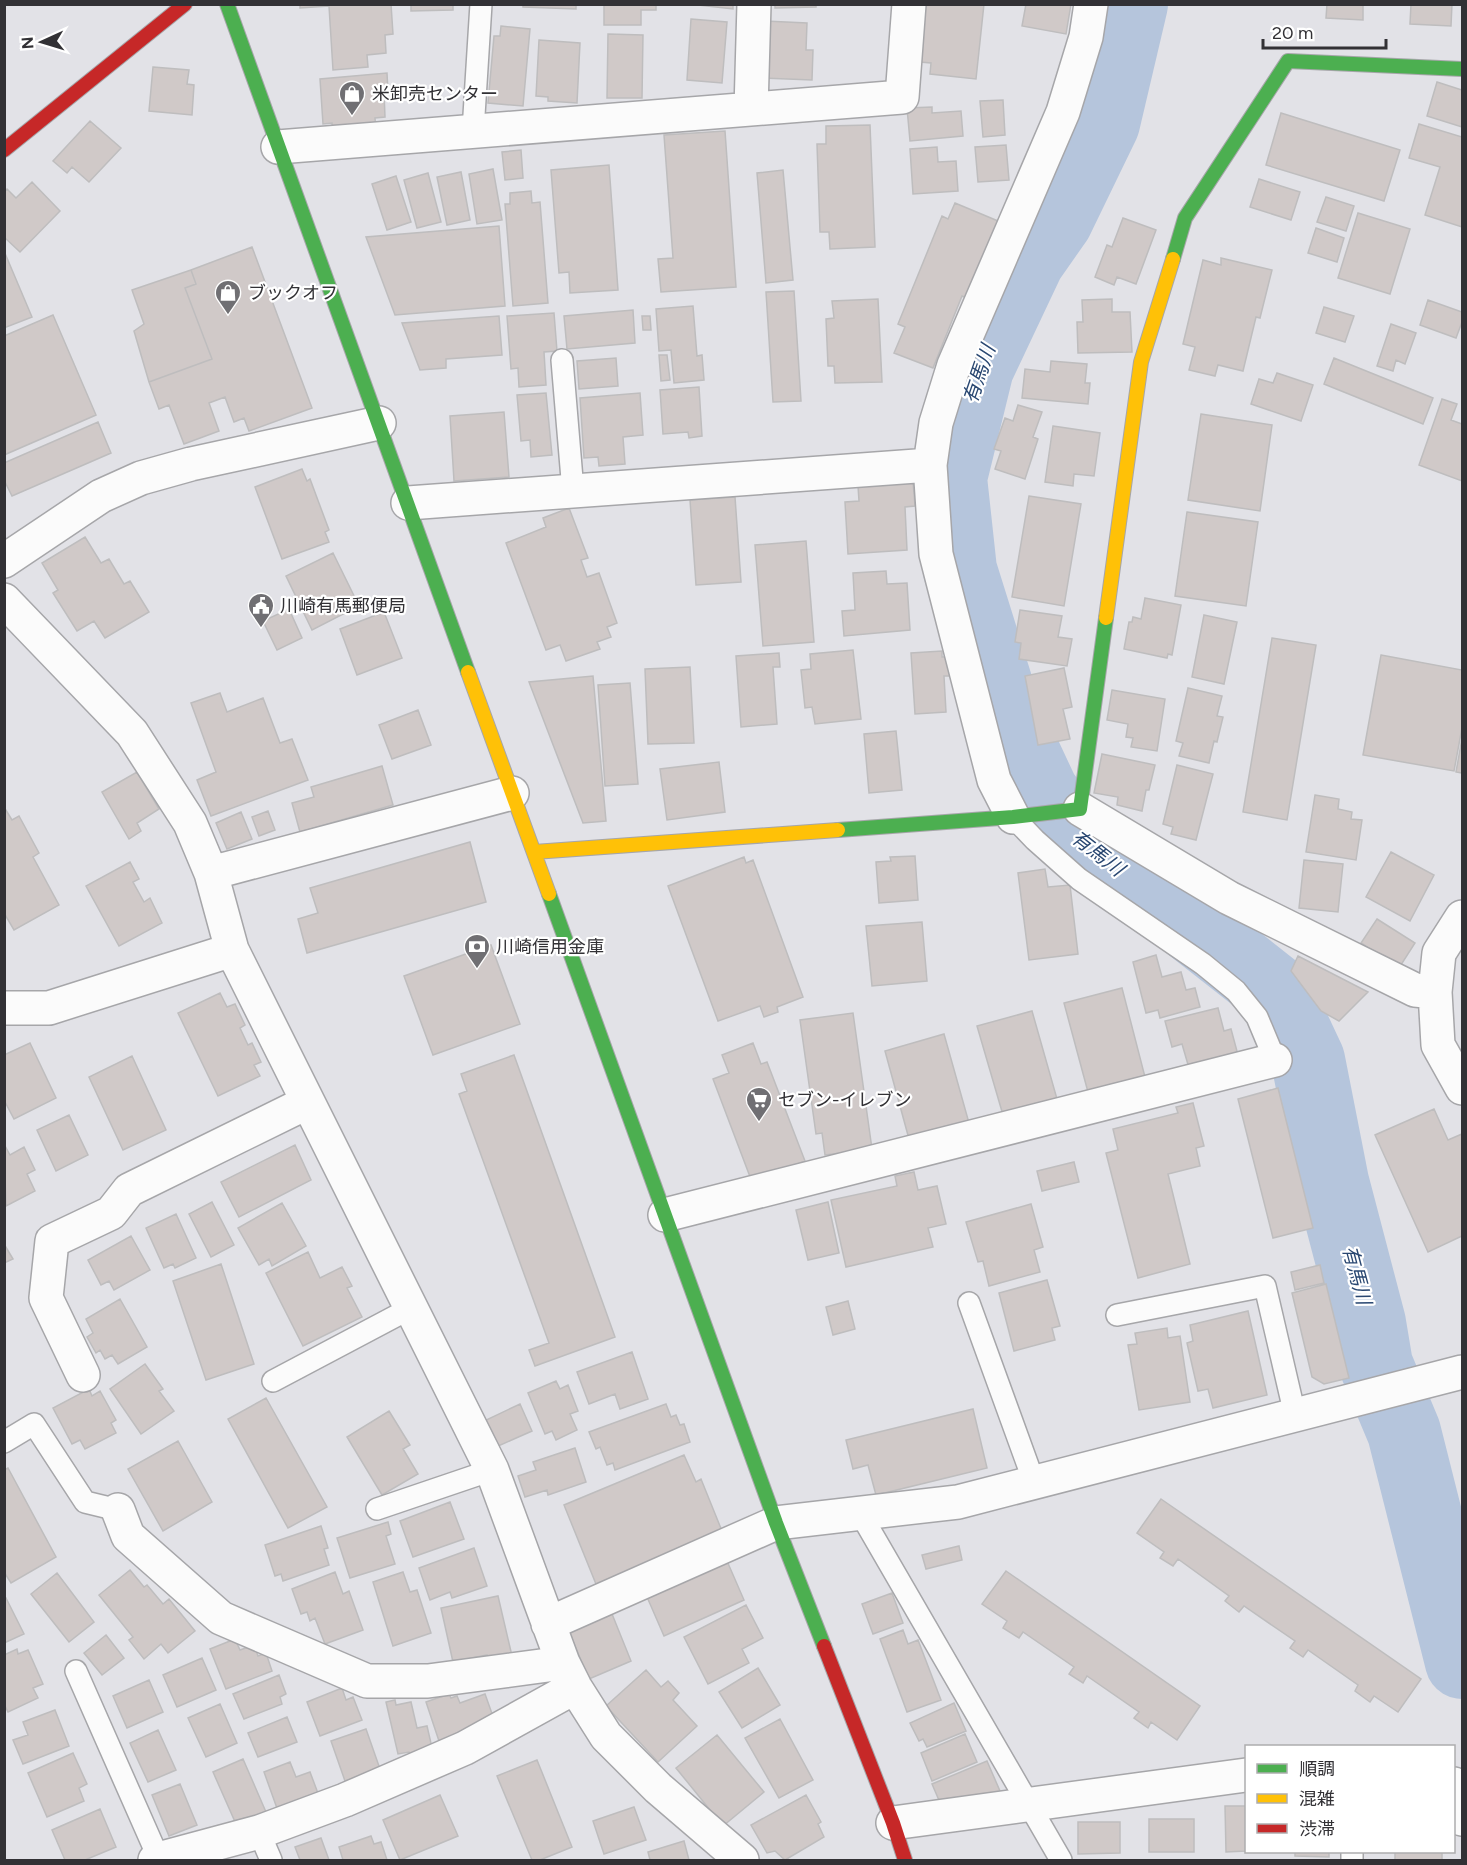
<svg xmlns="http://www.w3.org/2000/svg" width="1467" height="1865" font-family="Figtree,'Noto Sans JP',sans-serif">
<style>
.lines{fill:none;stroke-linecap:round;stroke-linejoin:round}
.river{stroke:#b5c5dc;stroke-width:74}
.building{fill:#d0c9c8;stroke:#bebdbe;stroke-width:1.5}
.lane-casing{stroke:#a6a6a9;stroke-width:24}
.street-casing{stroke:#a6a6a9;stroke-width:36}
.fast-casing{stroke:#a6a6a9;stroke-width:16}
.slow-casing{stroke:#a6a6a9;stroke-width:16}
.jam-casing{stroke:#a6a6a9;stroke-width:16}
.lane{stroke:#fbfbfb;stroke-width:21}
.street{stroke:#fbfbfb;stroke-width:33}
.fast{stroke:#4caf50;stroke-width:14}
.slow{stroke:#ffc107;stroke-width:14}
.jam{stroke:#c62828;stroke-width:14}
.labels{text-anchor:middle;stroke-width:4.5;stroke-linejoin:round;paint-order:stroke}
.poi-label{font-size:18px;fill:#323135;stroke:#fff;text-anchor:start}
.water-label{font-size:20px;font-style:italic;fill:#294771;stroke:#fff}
</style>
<rect width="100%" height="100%" fill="#e2e2e7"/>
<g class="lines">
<path class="river" d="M1131 4 1103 123 1056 220 1028 260 977 368 950 478 960 570 1005 714 1042 793 1068 829 1276 992 1308 1060 1332 1182 1369 1323 1376 1365 1404 1432 1462 1662"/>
</g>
<path class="building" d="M300 4H391L393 34 385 35 386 53 367 55 368 67 333 70 329 6 300 8Z
M411 4H453V10L411 11Z
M523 4H576V9L523 7Z
M604 4H656V10H641V25H604Z
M689 4H733V9Z
M775 4H816V7L775 8Z
M926 4H984L976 79 930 74 931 63 920 62Z
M1026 4H1071L1066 34 1022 26Z
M1327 4H1363V20L1326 18Z
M1411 4H1452L1451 26 1410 24Z
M691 19 727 22 722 83 687 80Z
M765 21 807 23 806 50H813L812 80 762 78Z
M501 26 530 29 523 106 488 103 494 36H500Z
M608 34 643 35 642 98H607Z
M539 40 580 43 577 103 548 101V97L536 96Z
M153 67 189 70 187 84 194 85 192 115 149 111Z
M387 73 388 92H384L385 117 375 118 376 131 333 136 332 123 323 124 320 79Z
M1437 82 1462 90V127L1427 116Z
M1003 100 1005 135 983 137 980 101Z
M932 107V113L961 111 963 136 910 141 907 108Z
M1281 113 1400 150 1384 201 1266 165Z
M90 121 121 148 89 182 72 167 67 173 53 161Z
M1419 124 1462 137V227L1425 215 1440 167 1409 158Z
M870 125 875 247 830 249 829 232H820L817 144H826V126Z
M725 131 736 287 661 292 658 259 673 258 664 135Z
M1006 145 1009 180 978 182 975 147Z
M937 147 938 162 956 161 958 191 913 194 910 149Z
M521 150 523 178 505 180 502 152Z
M609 165 618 290 570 293 569 272 559 273 551 170Z
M493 169 502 220 477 224 469 174Z
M783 170 793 280 766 283 757 173Z
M461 172 470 220 447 225 437 177Z
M428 173 441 222 417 228 404 180Z
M396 176 411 222 387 230 372 184Z
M1259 179 1300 192 1291 220 1250 207Z
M32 182 60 211 20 252 4 237V192L7 189 16 198Z
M531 191 532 203 540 202 548 303 513 306 505 204H510V193Z
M1326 197 1354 206 1346 231 1317 222Z
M955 203 998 221 967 298 962 296 933 368 894 353 905 327 898 324 942 216 948 219Z
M1358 213 1410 229 1390 294 1338 278Z
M1123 218 1156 230 1136 284 1117 277 1114 285 1095 277 1107 245 1112 247Z
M499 226 505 306 395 315 366 237Z
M1316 228 1344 238 1337 262 1308 253Z
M252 247 312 408 249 431 244 418 234 422 225 397 209 403 219 431 184 444 169 405 159 409 149 382 212 359 185 288 196 284 191 270Z
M4 251 32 317 4 328Z
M1221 258 1272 270 1260 318 1256 317 1243 371 1218 365 1215 376 1189 370 1195 347 1183 344 1203 260 1221 265Z
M191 270 196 284 185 288 212 359 149 382 134 331 144 324 132 290Z
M794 291 801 401 773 402 766 292Z
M878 299 882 382 835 383 834 366H828L826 319 834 318 832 301Z
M1112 299V312H1130L1132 352 1078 353 1077 322H1083L1082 300Z
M1428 300 1462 312V322L1456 338 1420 325Z
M693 306 697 356 702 355 704 380 674 383 671 350 659 351 656 309Z
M1324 307 1354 316 1345 342 1316 333Z
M633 310 635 343 567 349 564 316Z
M554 313 557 351 544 352 546 385 519 387 518 368 511 369 507 316Z
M53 315 96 415 4 455V336Z
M499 316 502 355 446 359V368L420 370 402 323Z
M642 316H650L651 330H643Z
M1391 324 1416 333 1405 364 1396 360 1393 371 1377 366Z
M659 355H667L670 380 661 381Z
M616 358 618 386 579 389 577 361Z
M1334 358 1433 398 1423 424 1324 384Z
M1051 361 1087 364 1085 383H1090L1088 404 1022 398 1025 369 1050 372Z
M1277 373 1313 385 1301 421 1251 404 1259 379 1273 383Z
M699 387 702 436 689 438 688 432 663 434 660 390Z
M546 393 552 455 531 457 530 440 521 441 517 395Z
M640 393 643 435 623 437 625 464 599 466 598 457 584 458 580 398Z
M1442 399 1457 404 1451 420 1462 424V481L1419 465Z
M1018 405 1042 412 1033 437 1038 439 1025 479 995 469 1001 451 994 449 1005 418 1013 421Z
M504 412 509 477 454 481 450 416Z
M1201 414 1272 425 1260 511 1188 500Z
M98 422 111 453 12 496 4 480V463Z
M1053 426 1100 433 1094 476 1074 474 1073 486 1045 482Z
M302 469 307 481 310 479 329 530 325 532 329 542 282 559 255 487Z
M913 482 915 506 905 507 907 550 848 554 845 502 859 501 858 486Z
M1029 496 1081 504 1064 606 1012 597Z
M735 497 741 582 696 585 690 500Z
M569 508 588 558 581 560 587 577 599 573 617 623 607 627 611 637 597 642 600 649 566 661 560 645 546 650 506 543 546 527 543 518Z
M1187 512 1258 522 1246 606 1175 596Z
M85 537 101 563 109 559 124 584 130 581 149 612 105 638 94 621 77 631 53 593 58 590 42 563Z
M806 541 814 642 763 646 755 545Z
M333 553 359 606 312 630 286 576Z
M886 571 887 584 907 583 910 630 844 636 842 611 855 610 853 573Z
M1145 598 1181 605 1172 655 1168 654 1167 658 1124 649 1129 622H1132L1133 617 1141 619Z
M289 609 302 638 277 650 263 621Z
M1020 610 1062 616 1058 637 1072 639 1067 666 1019 659 1021 643 1015 642Z
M384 612 402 658 357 675 340 629Z
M1204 615 1237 622 1224 684 1192 677Z
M1272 638 1316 645 1287 820 1243 812Z
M853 650 861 719 815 724 812 707 805 708 801 670 811 669 810 654Z
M942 651V657H952L953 676H944L946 712 915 714 911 653Z
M779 653 780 667H773L777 724 741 727 736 656Z
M1381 655 1462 670V728L1454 771 1363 755Z
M690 667 694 743 648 744 645 669Z
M1064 668 1072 707 1063 709 1070 739 1038 745 1025 676Z
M593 676 606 821 583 823 529 682Z
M630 683 638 784 605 786 598 685Z
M1188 688 1222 696 1217 716 1223 717 1217 742 1214 741 1209 763 1179 756 1183 743 1176 741Z
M1112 690 1165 699 1157 751 1131 747 1133 738 1126 737 1128 724 1107 720Z
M220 693 227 712 263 698 280 743 292 739 308 780 211 816 197 780 216 772 191 703Z
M418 710 431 745 392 759 379 725Z
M896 731 902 790 869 793 864 734Z
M1462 739V773L1456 772Z
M1102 754 1155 765 1149 790H1146L1142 811 1117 805 1118 797 1094 793Z
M719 762 725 812 667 820 660 769Z
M1177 765 1213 774 1196 840 1171 834 1173 827 1163 824Z
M382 766 393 805 300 832 292 803 314 797 311 787Z
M137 772 159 809 137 823 141 831 129 839 102 792Z
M1315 795 1339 799 1338 809 1352 812 1351 819 1362 820 1356 860 1306 852Z
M4 807 12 820 19 816 39 853 33 857 59 905 14 930 4 913Z
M268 811 275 830 259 836 252 817Z
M241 812 252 839 227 849 216 823Z
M470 842 486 902 307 953 298 919 318 913 310 888Z
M1391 852 1434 875 1410 921 1366 897Z
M915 856 918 900 879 903 876 862 891 861 890 857Z
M744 857 746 863 753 860 803 997 777 1007 778 1012 764 1017 760 1006 718 1021 668 886Z
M1304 860 1343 864 1338 912 1299 908Z
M130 862 139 879 133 882 144 902 150 898 162 923 119 946 86 886Z
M1045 869 1048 887 1070 885 1078 954 1029 960 1018 873Z
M1377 919 1415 943 1399 968 1361 943Z
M922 922 927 981 872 986 866 926Z
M491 945 520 1024 433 1055 404 976Z
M1156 955 1162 977 1181 972 1186 990 1195 988 1200 1007 1160 1018 1158 1010 1146 1013 1133 962Z
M1298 956 1368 992 1339 1021 1321 1011 1291 971Z
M1122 988 1145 1077 1088 1092 1064 1003Z
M220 993 227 1007 235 1004 245 1025 240 1028 248 1045 252 1043 261 1062 254 1065 260 1076 218 1096 178 1013Z
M1218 1008 1224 1031 1231 1029 1238 1055 1189 1068 1182 1044 1172 1047 1165 1021Z
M1032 1011 1057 1099 1003 1115 977 1026Z
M853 1013 872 1149 825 1155 822 1133 816 1134 800 1020Z
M944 1034 969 1123 909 1139 885 1051Z
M30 1043 56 1098 14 1119 4 1100V1055Z
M753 1043 761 1064 767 1062 805 1161 752 1182 713 1079 729 1073 722 1055Z
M514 1055 615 1337 535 1366 529 1350 549 1343 459 1094 467 1091 461 1074Z
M132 1056 166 1130 123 1150 89 1077Z
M1278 1088 1313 1228 1273 1238 1238 1099Z
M1193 1103 1204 1146 1196 1148 1200 1166 1168 1174 1190 1264 1138 1278 1106 1153 1118 1150 1113 1129 1178 1113 1176 1107Z
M1434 1109 1448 1140 1462 1134V1236L1428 1252 1375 1135Z
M69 1115 88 1155 56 1171 37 1130Z
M4 1144 10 1155 24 1147 35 1170 27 1174 35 1191 6 1206Z
M295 1145 311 1180 239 1217 221 1182Z
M1074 1162 1079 1182 1042 1191 1037 1171Z
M914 1172 918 1190 937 1186 946 1224 928 1228 933 1247 846 1267 831 1200 897 1186 895 1176Z
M212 1202 234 1245 211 1257 189 1214Z
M828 1202 839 1253 808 1260 796 1210Z
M282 1203 306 1246 272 1266 269 1259 259 1265 238 1228Z
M1031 1204 1043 1247 1034 1250 1040 1272 989 1286 983 1261 978 1262 966 1222Z
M176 1214 196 1258 175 1268 173 1264 164 1268 146 1228Z
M131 1236 150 1270 114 1290 109 1281 101 1285 88 1260Z
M4 1244 13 1259 4 1263Z
M308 1252 320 1278 342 1267 352 1286 347 1288 362 1317 303 1346 266 1273Z
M221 1264 254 1364 206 1380 173 1281Z
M1320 1265 1324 1283 1295 1290 1291 1272Z
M1047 1280 1060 1326 1052 1328 1055 1340 1014 1351 999 1293Z
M1326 1284 1349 1378 1324 1384 1312 1377 1292 1293Z
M120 1299 147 1347 118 1364 112 1355 105 1359 100 1350 96 1353 87 1337 93 1333 86 1319Z
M848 1301 855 1329 833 1335 826 1307Z
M1248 1311 1267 1395 1213 1408 1208 1389 1198 1391 1187 1343 1193 1341 1190 1325Z
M1167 1328 1168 1338 1180 1336 1190 1402 1139 1410 1128 1345 1137 1344 1135 1333Z
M632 1352 648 1399 620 1409 615 1394 589 1404 577 1372Z
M145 1364 163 1389 159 1391 174 1411 141 1434 110 1389Z
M556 1381 560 1389 568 1385 578 1411 570 1414 577 1430 556 1440 552 1431 545 1434 528 1393Z
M89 1389 92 1396 100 1391 116 1420 111 1423 116 1433 85 1449 80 1440 72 1444 53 1408Z
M266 1398 327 1507 288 1528 228 1419Z
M520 1404 532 1431 496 1447 484 1421Z
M666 1404 671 1417 676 1415 680 1425 684 1424 690 1442 615 1470 613 1463 607 1465 600 1447 596 1449 589 1432Z
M973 1409 987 1468 876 1495 868 1465 853 1469 846 1440Z
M389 1411 410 1445 403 1449 418 1474 382 1495 347 1437Z
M178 1441 212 1502 163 1531 128 1469Z
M575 1448 586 1482 548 1495 547 1490 525 1497 518 1476 536 1470 533 1462Z
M684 1455 696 1482 701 1479 724 1536 598 1589 564 1505Z
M8 1468 56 1557 11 1583 4 1572V1470Z
M1161 1499 1421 1679 1398 1712 1374 1696 1370 1702 1355 1691 1358 1685 1308 1650 1303 1657 1290 1648 1295 1641 1244 1606 1239 1612 1225 1601 1229 1596 1178 1559 1173 1566 1160 1558 1164 1552 1137 1533Z
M450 1502 464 1539 413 1557 400 1521Z
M388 1522 391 1534 386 1536 395 1564 350 1578 337 1538Z
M321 1526 328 1548 324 1549 329 1565 283 1581 281 1574 275 1576 265 1545Z
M959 1546 962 1560 926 1569 922 1555Z
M474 1548 487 1586 452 1598 450 1592 430 1600 419 1568Z
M727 1561 744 1600 664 1636 647 1597Z
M130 1570 144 1587 147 1585 163 1604 169 1599 195 1631 168 1653 161 1644 144 1659 129 1640 133 1637 99 1595Z
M1006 1571 1200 1706 1177 1740 1151 1722 1148 1728 1134 1718 1139 1712 1087 1676 1083 1683 1069 1674 1074 1667 1023 1632 1019 1638 1003 1628 1007 1621 982 1604Z
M335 1572 343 1594 349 1591 363 1630 325 1644 315 1618 310 1621 307 1612 301 1614 292 1589Z
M403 1572 410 1592 417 1590 431 1633 393 1646 373 1582Z
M57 1573 94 1622 69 1642 31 1594Z
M892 1593 903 1623 873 1634 862 1604Z
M498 1596 512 1656 488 1661 487 1655 453 1662 441 1608Z
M6 1598 24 1634 4 1643V1599Z
M746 1605 763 1638 742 1649 749 1663 708 1684 684 1637Z
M610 1609 631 1661 589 1679 567 1627Z
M903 1630 908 1644 918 1640 941 1700 907 1712 880 1639Z
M106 1635 124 1658 102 1675 84 1653Z
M235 1639 240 1650 254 1645 258 1656 266 1653 272 1671 226 1689 210 1649Z
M17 1649 18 1654 28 1650 43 1684 33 1688 38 1698 8 1712 4 1704V1655Z
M202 1658 216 1690 177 1707 163 1675Z
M758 1668 780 1705 742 1728 719 1692Z
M646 1670 661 1687 668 1681 679 1693 673 1700 697 1726 658 1762 606 1706Z
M279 1675 286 1694 280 1697 282 1704 244 1719 233 1694Z
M149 1680 163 1712 127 1728 113 1696Z
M342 1688 346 1700 353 1697 362 1720 320 1736 307 1702Z
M449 1694 451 1698 457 1696 460 1703 485 1694 495 1722 439 1741 426 1702Z
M395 1700 396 1705 411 1702 417 1728 427 1726 433 1752 412 1762 409 1752 398 1754 386 1702Z
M954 1703 966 1731 927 1747 923 1739 919 1741 910 1723Z
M220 1704 237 1743 206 1757 188 1718Z
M55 1710 69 1746 23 1764 13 1740 28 1735 23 1722Z
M287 1717 297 1742 258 1757 248 1733Z
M780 1719 813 1780 779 1798 745 1738Z
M366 1729 380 1769 345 1781 331 1741Z
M158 1730 176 1770 148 1782 130 1743Z
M965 1734 977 1762 932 1781 921 1753Z
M717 1735 764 1792 723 1826 676 1768Z
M73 1753 87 1784 79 1788 84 1801 47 1817 28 1773Z
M243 1759 266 1812 236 1824 213 1772Z
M537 1760 572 1847 540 1860H532L497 1776Z
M987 1761 1003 1798 963 1807 959 1797 941 1805 932 1784Z
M290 1762 296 1777 310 1772 319 1796 278 1811 264 1772Z
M180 1784 197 1825 169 1836 152 1795Z
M440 1795 458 1836 400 1860 383 1820Z
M806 1795 821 1822 818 1824 824 1837 785 1860 775 1851 767 1853 751 1825Z
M1225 1806H1246V1851L1226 1852Z
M634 1807 646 1840 604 1854 593 1821Z
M100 1809 116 1847 85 1860H65L52 1830Z
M1149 1819H1194V1852H1149Z
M1078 1822H1120V1853L1078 1854Z
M371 1836 374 1844 381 1842 387 1860H343L339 1847Z
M321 1838 329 1860H300L295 1847Z
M684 1841 689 1860H650L648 1852Z
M1295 1852H1329V1857L1295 1856Z
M1395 1852H1442V1860H1395Z"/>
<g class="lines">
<defs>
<path id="lane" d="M473 131 481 4
M562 360 573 491
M1013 817 1035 840 1079 879 1203 964 1236 991 1257 1017 1275 1060
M969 1303 1034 1482
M1117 1315 1265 1286 1295 1415
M273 1381 411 1308
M4 1442 34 1424 85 1502 118 1510
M377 1509 492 1470
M860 1513 1061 1860
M76 1671 159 1859
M259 1832 271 1860
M1352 1860V1852"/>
<path id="street" d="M751 109 754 4
M278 147 902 97 909 4
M408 503 930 465
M4 561 101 496 141 478 191 464 379 423
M4 600 132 733 190 823 211 873 232 950 492 1470 563 1663 575 1687 606 1736 658 1788 742 1860
M1080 809 1229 898 1415 990 1435 992
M1013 817 994 780 936 554 930 465 936 423 954 365 1063 112 1086 37 1091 4
M211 873 512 793
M1462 917 1439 953 1435 992 1438 1045 1462 1088
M4 1008H49L232 950
M665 1215 1275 1060
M83 1375 46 1298 52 1241 111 1213 129 1190 308 1102
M118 1510 128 1536 221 1618 367 1681H428L563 1663
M548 1624 776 1523 958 1502 1462 1372
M1454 1784 1462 1819
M893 1823 1246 1775
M155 1860 259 1832 345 1800 465 1748 575 1687"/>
<path id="fast" d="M227 4 468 672
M1173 259 1185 218 1288 61 1462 69
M838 830 1013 817 1080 809 1106 618
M549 894 776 1523 824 1646"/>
<path id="slow" d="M1106 618 1141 362 1173 259
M468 672 549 894
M534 852 838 830"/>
<path id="jam" d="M4 150 185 4
M824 1646 893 1823 905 1860"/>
</defs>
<use href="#lane" class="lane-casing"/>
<use href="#street" class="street-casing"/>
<use href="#fast" class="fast-casing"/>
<use href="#slow" class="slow-casing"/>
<use href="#jam" class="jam-casing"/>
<use href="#lane" class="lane"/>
<use href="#street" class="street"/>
<use href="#fast" class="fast"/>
<use href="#slow" class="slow"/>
<use href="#jam" class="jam"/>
</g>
<defs>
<symbol id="shop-pin" viewBox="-11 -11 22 30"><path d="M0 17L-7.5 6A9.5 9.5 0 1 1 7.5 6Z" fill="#706f73" stroke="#fff"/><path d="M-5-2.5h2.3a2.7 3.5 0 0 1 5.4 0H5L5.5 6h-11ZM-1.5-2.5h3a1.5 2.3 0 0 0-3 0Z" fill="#fff"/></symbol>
<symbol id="civic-pin" viewBox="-11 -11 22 30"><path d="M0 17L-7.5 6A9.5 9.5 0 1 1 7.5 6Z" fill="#706f73" stroke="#fff"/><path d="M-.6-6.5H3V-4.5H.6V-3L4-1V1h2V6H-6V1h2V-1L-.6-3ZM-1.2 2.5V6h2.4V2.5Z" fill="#fff"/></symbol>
<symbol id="bank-pin" viewBox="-11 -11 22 30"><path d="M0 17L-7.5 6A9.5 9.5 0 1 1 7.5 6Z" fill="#706f73" stroke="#fff"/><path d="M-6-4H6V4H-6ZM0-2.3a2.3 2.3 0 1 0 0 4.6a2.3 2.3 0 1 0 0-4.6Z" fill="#fff"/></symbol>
<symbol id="supermarket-pin" viewBox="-11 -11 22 30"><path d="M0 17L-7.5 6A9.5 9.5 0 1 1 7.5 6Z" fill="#706f73" stroke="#fff"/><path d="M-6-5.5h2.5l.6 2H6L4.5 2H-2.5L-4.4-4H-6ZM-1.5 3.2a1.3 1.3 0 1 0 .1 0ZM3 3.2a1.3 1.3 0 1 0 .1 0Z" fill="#fff"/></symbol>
</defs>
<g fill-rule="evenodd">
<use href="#shop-pin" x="337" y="79" width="30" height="40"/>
<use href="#shop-pin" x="213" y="278" width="30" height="40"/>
<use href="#civic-pin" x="246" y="591" width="30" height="40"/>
<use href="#bank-pin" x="462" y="932" width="30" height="40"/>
<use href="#supermarket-pin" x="744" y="1085" width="30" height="40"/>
</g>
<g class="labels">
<g class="poi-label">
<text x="372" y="100">米卸売センター</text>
<text x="248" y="299">ブックオフ</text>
<text x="280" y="612">川崎有馬郵便局</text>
<text x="496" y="953">川崎信用金庫</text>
<text x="778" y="1106">セブン-イレブン</text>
</g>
<g class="water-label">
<text transform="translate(979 374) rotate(-71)" y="7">有馬川</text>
<text transform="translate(1098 853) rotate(38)" y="7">有馬川</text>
<text transform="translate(1357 1275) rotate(75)" y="7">有馬川</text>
</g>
</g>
<rect width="1467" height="1865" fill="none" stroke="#323135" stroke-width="12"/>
<rect x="1245" y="1745" width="210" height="108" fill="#ffffff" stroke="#adadae" stroke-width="1.5"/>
<rect x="1257" y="1764" width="30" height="9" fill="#4caf50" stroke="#adadae" stroke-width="1.5"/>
<text x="1299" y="1775" font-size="18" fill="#323135">順調</text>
<rect x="1257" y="1794" width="30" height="9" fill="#ffc107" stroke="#adadae" stroke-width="1.5"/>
<text x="1299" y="1805" font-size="18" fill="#323135">混雑</text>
<rect x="1257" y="1824" width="30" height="9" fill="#c62828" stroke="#adadae" stroke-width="1.5"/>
<text x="1299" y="1835" font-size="18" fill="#323135">渋滞</text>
<g transform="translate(42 42) rotate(266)" stroke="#ffffff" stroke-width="4.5" paint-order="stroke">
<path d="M0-4.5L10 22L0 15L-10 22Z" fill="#323135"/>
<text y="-9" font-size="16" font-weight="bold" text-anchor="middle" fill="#323135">N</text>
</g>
<path d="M1263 39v9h123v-9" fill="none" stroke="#323135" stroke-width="3"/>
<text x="1272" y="39" font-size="18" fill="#323135" stroke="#ffffff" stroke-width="4.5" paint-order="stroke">20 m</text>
</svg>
